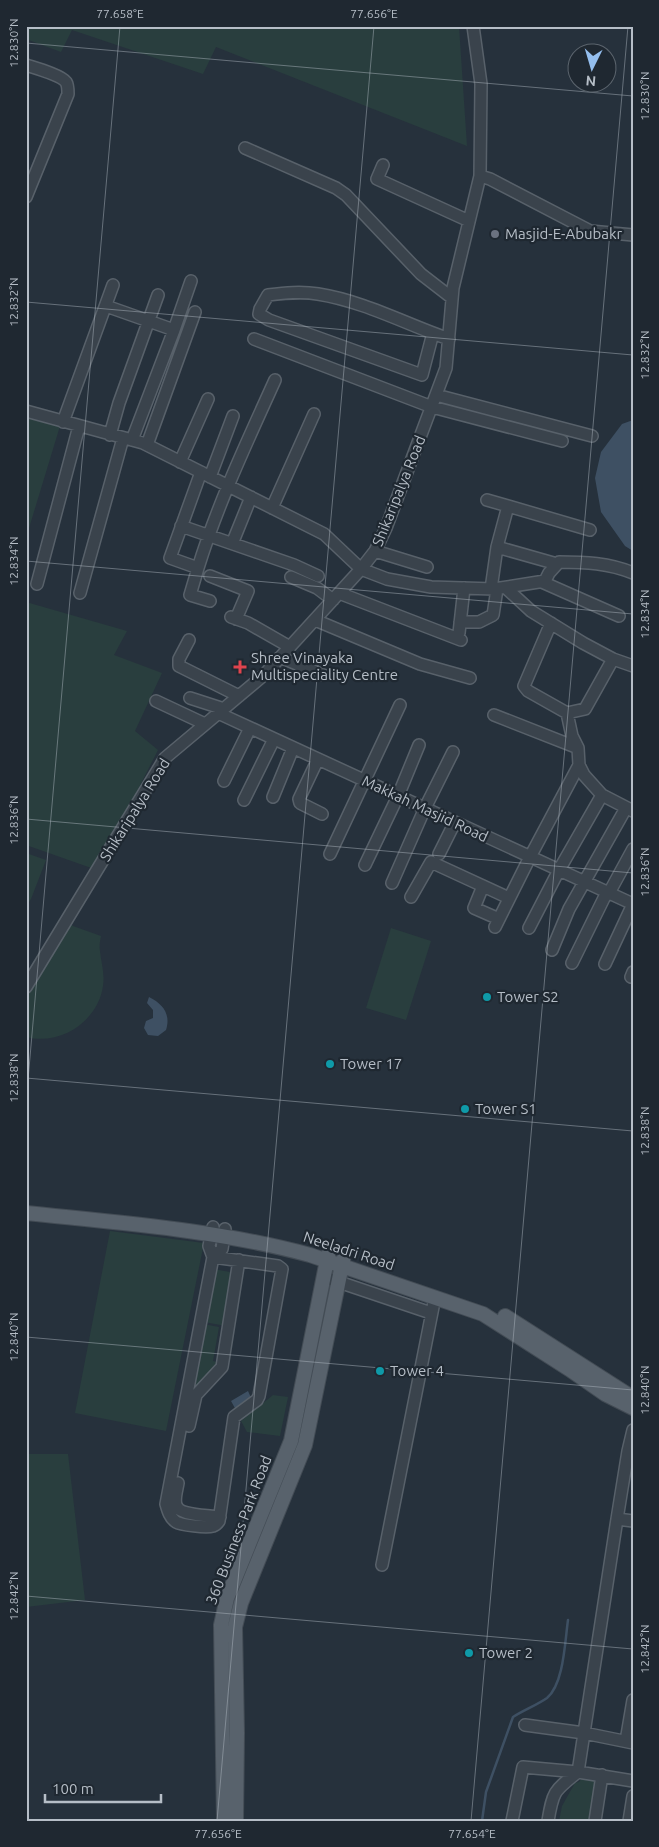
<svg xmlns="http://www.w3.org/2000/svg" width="659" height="1847" font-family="Ubuntu,sans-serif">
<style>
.green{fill:#293e3e}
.water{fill:#3e5063}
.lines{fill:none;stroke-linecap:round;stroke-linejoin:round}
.stream{stroke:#3e5063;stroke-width:2.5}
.minor-casing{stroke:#58616a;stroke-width:14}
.major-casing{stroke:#434c55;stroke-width:16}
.minor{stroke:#3a434c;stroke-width:11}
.major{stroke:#58626c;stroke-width:14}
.ticks{fill:none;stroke:#b6bec7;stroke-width:1;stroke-opacity:0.45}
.worship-dot{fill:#6b7280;stroke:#1f2831;stroke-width:2}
.health-dot{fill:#e0444e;stroke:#1f2831;stroke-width:2}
.culture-dot{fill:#0f9aa8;stroke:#1f2831;stroke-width:2}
.labels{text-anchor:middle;stroke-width:4.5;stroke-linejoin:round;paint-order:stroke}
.poi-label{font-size:15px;fill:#b6bec7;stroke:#1f2831;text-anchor:start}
.street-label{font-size:15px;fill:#b6bec7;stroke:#1f2831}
.neatline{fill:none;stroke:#b6bec7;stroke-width:2}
.ticks-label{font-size:12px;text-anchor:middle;fill:#b6bec7}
</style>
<rect width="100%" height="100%" fill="#26313c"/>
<path class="green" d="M26 26H459L467 146 216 47 203 74 72 30 61 52 26 39Z
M26 416 60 426 26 538Z
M26 602 127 631 114 655 162 673 135 731 158 750 97 870 26 845Z
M26 853 46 860 31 899 26 907Z
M66 921 73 926 101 936C100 941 99 947 100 951 101 963 105 973 103 986 98 1021 61 1046 26 1037V987Z
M391 928 431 941 406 1020 366 1008Z
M110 1231 204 1243 166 1431 75 1413Z
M213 1269 236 1273 226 1326 204 1322Z
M203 1324 219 1327 213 1361 220 1363 190 1393Z
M273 1395 288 1397 280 1436 247 1432 241 1421Z
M26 1454H68L85 1600 26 1607Z
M582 1778 598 1781 591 1821H559L562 1806 575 1783 579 1782Z"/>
<path class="water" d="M633 420V551L625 546 601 512 595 478 601 452 622 424Z
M149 997C163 1004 171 1014 166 1030L158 1036 148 1035 144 1028 146 1021 153 1018V1010L147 1003Z
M248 1391 252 1400 236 1410 231 1401Z"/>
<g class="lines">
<path class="stream" d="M482 1821 486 1792 513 1717C524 1710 537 1705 547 1698 564 1684 565 1640 568 1620"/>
<defs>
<path id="minor" d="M26 65C35 68 61 75 66 82 68 85 68 90 68 94L26 197
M245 148 336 188 346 195 421 274 452 298
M383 165 377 179 469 221
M480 176 490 179 590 231 633 235
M106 306 174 330
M433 333 422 375 269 320 259 314 260 309 268 295C284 293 301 291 318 294 363 301 406 324 449 339
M254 339 432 407 562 441
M436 395 592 436
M26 411 143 443 324 534 361 569 387 579 431 587 494 589 545 581 549 573 559 562C585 562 609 563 633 573
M63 422 113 285
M110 435 119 403 158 295
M132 440 174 330 191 281
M147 445 195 312
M180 462 208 399
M201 472 170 558 198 568 190 595 210 601
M210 477 233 416
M487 500 508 506
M272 508 314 414
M181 526 294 565 318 576
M234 539 251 497
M497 547 557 564
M375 551 427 567
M198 568C218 503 247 442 275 380
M210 576 248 591 236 619
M291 577 317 588 333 600
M542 582 619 616
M37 584 79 426
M506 588 531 611 583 643 613 659 633 666
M491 589 497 547 508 506 590 530
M80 593 123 438
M339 593 461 640
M231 617 248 623 290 647
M315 620 420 664 470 678
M460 622H479L493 615 497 589
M551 623 524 686 528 691 567 713 572 736 578 748 579 765 584 775 602 795 633 811
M459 633 464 588
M189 640 179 659V666L239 696
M280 657 323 675
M190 698 224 709
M156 701 205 724
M218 713 633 904
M567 713 585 709 613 659
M494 715 578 748
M318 759 299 799 300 803 322 814
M224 781 250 728
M273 797 293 748
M244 800 274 739
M330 854 400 705
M439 854 455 822
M365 865 398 796 419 745
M392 883 425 808 453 752
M483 886 474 908 499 919
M609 893 633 849
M411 897 431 862 509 898
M495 927 530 857 579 765
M529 928 559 870 602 795
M552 950 569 909 626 808
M572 963 607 892
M605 964 633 904
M631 977 633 972
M26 987 165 758 265 674 361 569 375 551 386 528 446 368 453 288 480 176 481 84 473 26
M213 1227 209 1246 213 1257 166 1504C168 1511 170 1518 176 1522 181 1525 206 1528 213 1526 216 1525 217 1524 219 1521L234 1417 257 1400 259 1396 282 1269 278 1266 213 1257
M213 1257 222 1249 225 1229
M324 1277 431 1313
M189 1426 196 1395 222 1367 239 1260
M633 1430 628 1451 617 1519 633 1521
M178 1483C177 1490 173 1501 177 1507 181 1515 211 1516 220 1517
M382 1565 435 1297
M525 1725 584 1733 617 1519
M626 1741 633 1700
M633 1743 584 1733 578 1772 633 1781
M512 1821 523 1767 578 1772C554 1791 553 1791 548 1821
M595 1821 602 1775
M629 1821 633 1796"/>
<path id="major" d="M26 1213C121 1223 218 1230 310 1255L483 1314 569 1369 605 1394 633 1408
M505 1316 633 1398
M224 1821 221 1625 227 1598 291 1441 328 1255
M236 1821 237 1733 235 1627 241 1603 305 1445 343 1260"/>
</defs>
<use href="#minor" class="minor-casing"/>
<use href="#major" class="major-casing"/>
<use href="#minor" class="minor"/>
<use href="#major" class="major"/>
</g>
<path class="ticks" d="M26 43 633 96M26 302 633 355M26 561 633 614M26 819 633 873M26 1078 633 1131M26 1103 120 26M26 1337 633 1390M26 1596 633 1649M217 1821 374 26M471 1821 628 26"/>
<circle class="worship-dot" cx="495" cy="234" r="5"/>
<path class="health-dot" d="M237.5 659.5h5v5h5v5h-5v5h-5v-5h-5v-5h5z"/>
<g class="culture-dot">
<circle cx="487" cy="997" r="5"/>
<circle cx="330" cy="1064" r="5"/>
<circle cx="465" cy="1109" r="5"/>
<circle cx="380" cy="1371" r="5"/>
<circle cx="469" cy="1653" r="5"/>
</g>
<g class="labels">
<g class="poi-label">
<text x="505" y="239">Masjid-E-Abubakr</text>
<text x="251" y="663">Shree Vinayaka<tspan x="251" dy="17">Multispeciality Centre</tspan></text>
<text x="497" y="1002">Tower S2</text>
<text x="340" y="1069">Tower 17</text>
<text x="475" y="1114">Tower S1</text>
<text x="390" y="1376">Tower 4</text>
<text x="479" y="1658">Tower 2</text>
</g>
<g class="street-label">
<text transform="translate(399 491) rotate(-68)" y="5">Shikaripalya Road</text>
<text transform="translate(425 809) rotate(25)" y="5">Makkah Masjid Road</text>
<text transform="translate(135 810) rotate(-58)" y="5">Shikaripalya Road</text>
<text transform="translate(349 1251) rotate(18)" y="5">Neeladri Road</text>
<text transform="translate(239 1530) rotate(-69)" y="5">360 Business Park Road</text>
</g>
</g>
<rect width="659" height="1847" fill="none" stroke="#1f2831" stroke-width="55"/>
<g transform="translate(592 68) rotate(185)"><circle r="24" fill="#1f2831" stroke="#5b646d"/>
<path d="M0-4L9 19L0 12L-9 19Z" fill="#94beee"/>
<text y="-8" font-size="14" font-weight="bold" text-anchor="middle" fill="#b6bec7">N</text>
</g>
<path d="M45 1794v8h116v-8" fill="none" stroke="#b6bec7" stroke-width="2.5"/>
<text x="52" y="1794" font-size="15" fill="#b6bec7" stroke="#1f2831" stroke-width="4" paint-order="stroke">100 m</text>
<rect x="28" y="28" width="604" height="1792" class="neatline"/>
<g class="ticks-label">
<text x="120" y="18">77.658°E</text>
<text x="374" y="18">77.656°E</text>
<text transform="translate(14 43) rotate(-90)" y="4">12.830°N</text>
<text transform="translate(645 96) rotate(-90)" y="4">12.830°N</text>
<text transform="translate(14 302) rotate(-90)" y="4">12.832°N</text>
<text transform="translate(645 355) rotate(-90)" y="4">12.832°N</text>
<text transform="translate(14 561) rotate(-90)" y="4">12.834°N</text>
<text transform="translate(645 614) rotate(-90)" y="4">12.834°N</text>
<text transform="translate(14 820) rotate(-90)" y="4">12.836°N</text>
<text transform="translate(645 872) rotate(-90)" y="4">12.836°N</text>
<text transform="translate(14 1078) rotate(-90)" y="4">12.838°N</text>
<text transform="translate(645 1131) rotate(-90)" y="4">12.838°N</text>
<text transform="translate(14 1337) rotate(-90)" y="4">12.840°N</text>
<text transform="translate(645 1390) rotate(-90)" y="4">12.840°N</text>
<text transform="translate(14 1596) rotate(-90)" y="4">12.842°N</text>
<text transform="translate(645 1649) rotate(-90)" y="4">12.842°N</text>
<text x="218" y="1838">77.656°E</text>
<text x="472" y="1838">77.654°E</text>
</g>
</svg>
